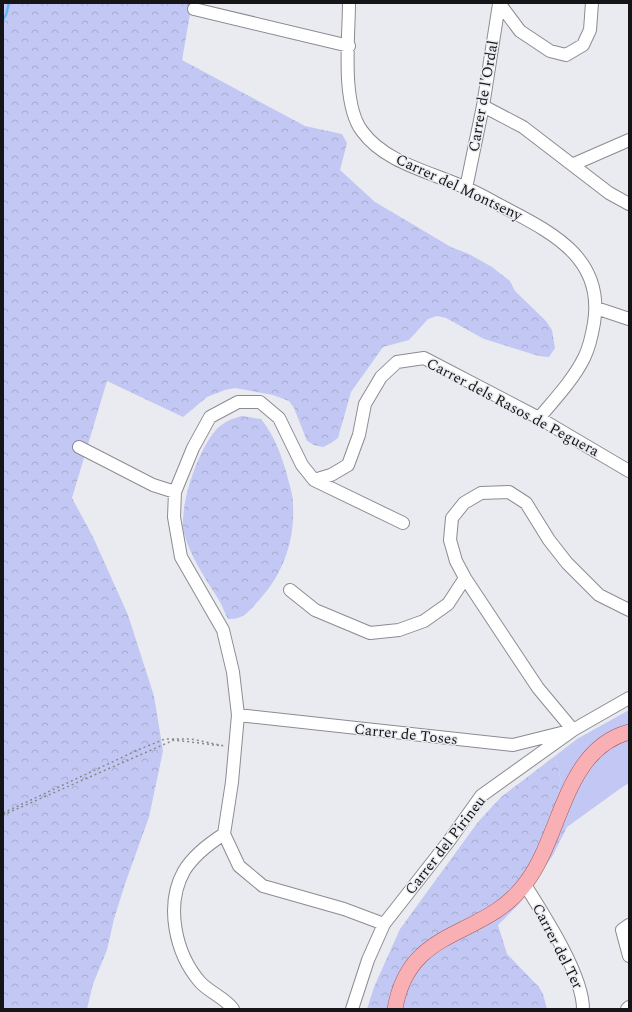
<svg xmlns="http://www.w3.org/2000/svg" width="632" height="1012" font-family="Spectral,serif">
<style>
.grass{fill:#c2c8f3}
.forest{fill:url(#forest-crowns)}
.lines{fill:none;stroke-linecap:round;stroke-linejoin:round}
.stream{stroke:#61b7f3;stroke-width:2.5}
.minor-casing{stroke:#8b8c91;stroke-width:14}
.major-casing{stroke:#a6575d;stroke-width:16}
.path{stroke:#88888c;stroke-width:1.5;stroke-dasharray:2 3;stroke-linecap:butt}
.minor{stroke:#fff;stroke-width:12}
.major{stroke:#f8b0b4;stroke-width:15}
.labels{text-anchor:middle;stroke-width:3;stroke-linejoin:round;paint-order:stroke}
.street-label{font-size:15px;fill:#151517;stroke:#eaebf0}
</style>
<defs>
<pattern id="forest-crowns" width="20" height="18" patternUnits="userSpaceOnUse"><rect width="20" height="18" fill="#c2c8f3"/><path d="M2 6a3 3 0 1 1 6 0M12 15a3 3 0 1 1 6 0" fill="none" stroke="#a6abd0"/></pattern>
</defs>
<rect width="100%" height="100%" fill="#eaebf0"/>
<path class="grass" d="M629 710V783L621 788 567 827 556 802 561 780 555 756 577 739Z"/>
<path class="forest" d="M3 3H192L182 60 305 126 342 134 347 143 340 170 375 202 451 247 469 254 492 267 510 281 515 291 546 321 552 330 555 348 549 357 539 356 484 339 446 318 437 316 428 319 409 340 383 347 351 392 338 438 331 443 323 447 314 445 307 441 294 408 289 401 273 395 235 388 225 390 207 397 183 417 107 381 72 498 93 537 128 615 154 696 163 751 149 817 125 884 114 919 107 950 93 984 87 1009H3Z
M242 416 261 419C274 435 280 452 286 471 288 481 293 493 293 504 295 539 284 573 260 599 250 610 244 620 228 619 224 612 222 604 217 597 204 576 191 558 184 533 178 507 199 446 218 428 224 422 233 418 242 416Z
M555 756 561 780 556 802 567 827 553 855 520 903 498 925 507 954 539 987 543 994 547 1009H367L374 987 400 929 478 822 501 797Z"/>
<g class="lines">
<path class="stream" d="M3 19 6 15 9 3"/>
<defs>
<path id="minor" d="M349 3C349 37 341 103 362 131 385 163 431 172 466 188 481 194 495 203 509 210 557 235 604 261 594 323 592 335 590 346 584 358 573 380 555 399 539 418
M499 3 520 31 550 51 566 55 583 45 590 30 592 3
M194 9 349 46
M483 106 523 127 609 193 629 204
M574 164 629 140
M466 188 483 106 499 4
M596 308 629 319
M79 447 153 485 175 492
M314 480 403 523
M290 590 315 610 370 633 399 630 424 621 448 604 465 578
M238 715 513 745 573 730 538 688 465 578 456 561 450 540 452 518 464 503 481 493 509 492 526 503 549 540 567 563 599 595 629 610
M224 834C210 843 193 856 184 871 165 905 175 953 200 982 209 992 225 998 233 1009
M525 885C544 915 583 975 583 1009
M384 924 344 909 263 886 239 866 224 834 232 782 238 715 233 672 223 630 181 557 174 517 175 492 193 448 210 417 238 402H260L279 418 302 465 314 480 331 475 348 465 359 435 365 404 381 377 397 362 424 358 539 418 629 471
M629 925 622 930 629 956
M352 1009 368 960 384 924 449 841 481 796 573 730 629 698
M627 1009 629 1007"/>
<path id="major" d="M395 1009C409 925 483 940 525 884 562 837 563 750 629 732"/>
</defs>
<use href="#minor" class="minor-casing"/>
<use href="#major" class="major-casing"/>
<path class="path" d="M3 813 140 749 165 739H191L225 746
M3 815 174 740 223 746"/>
<use href="#minor" class="minor"/>
<use href="#major" class="major"/>
</g>
<g class="labels">
<g class="street-label">
<text transform="translate(483 96) rotate(-80)" y="5">Carrer de l'Ordal</text>
<text transform="translate(459 187) rotate(25)" y="5">Carrer del Montseny</text>
<text transform="translate(513 407) rotate(28)" y="5">Carrer dels Rasos de Peguera</text>
<text transform="translate(406 734) rotate(6)" y="5">Carrer de Toses</text>
<text transform="translate(445 845) rotate(-52)" y="5">Carrer del Pirineu</text>
<text transform="translate(558 946) rotate(63)" y="5">Carrer del Ter</text>
</g>
</g>
<rect width="632" height="1012" fill="none" stroke="#151517" stroke-width="8"/>
</svg>
